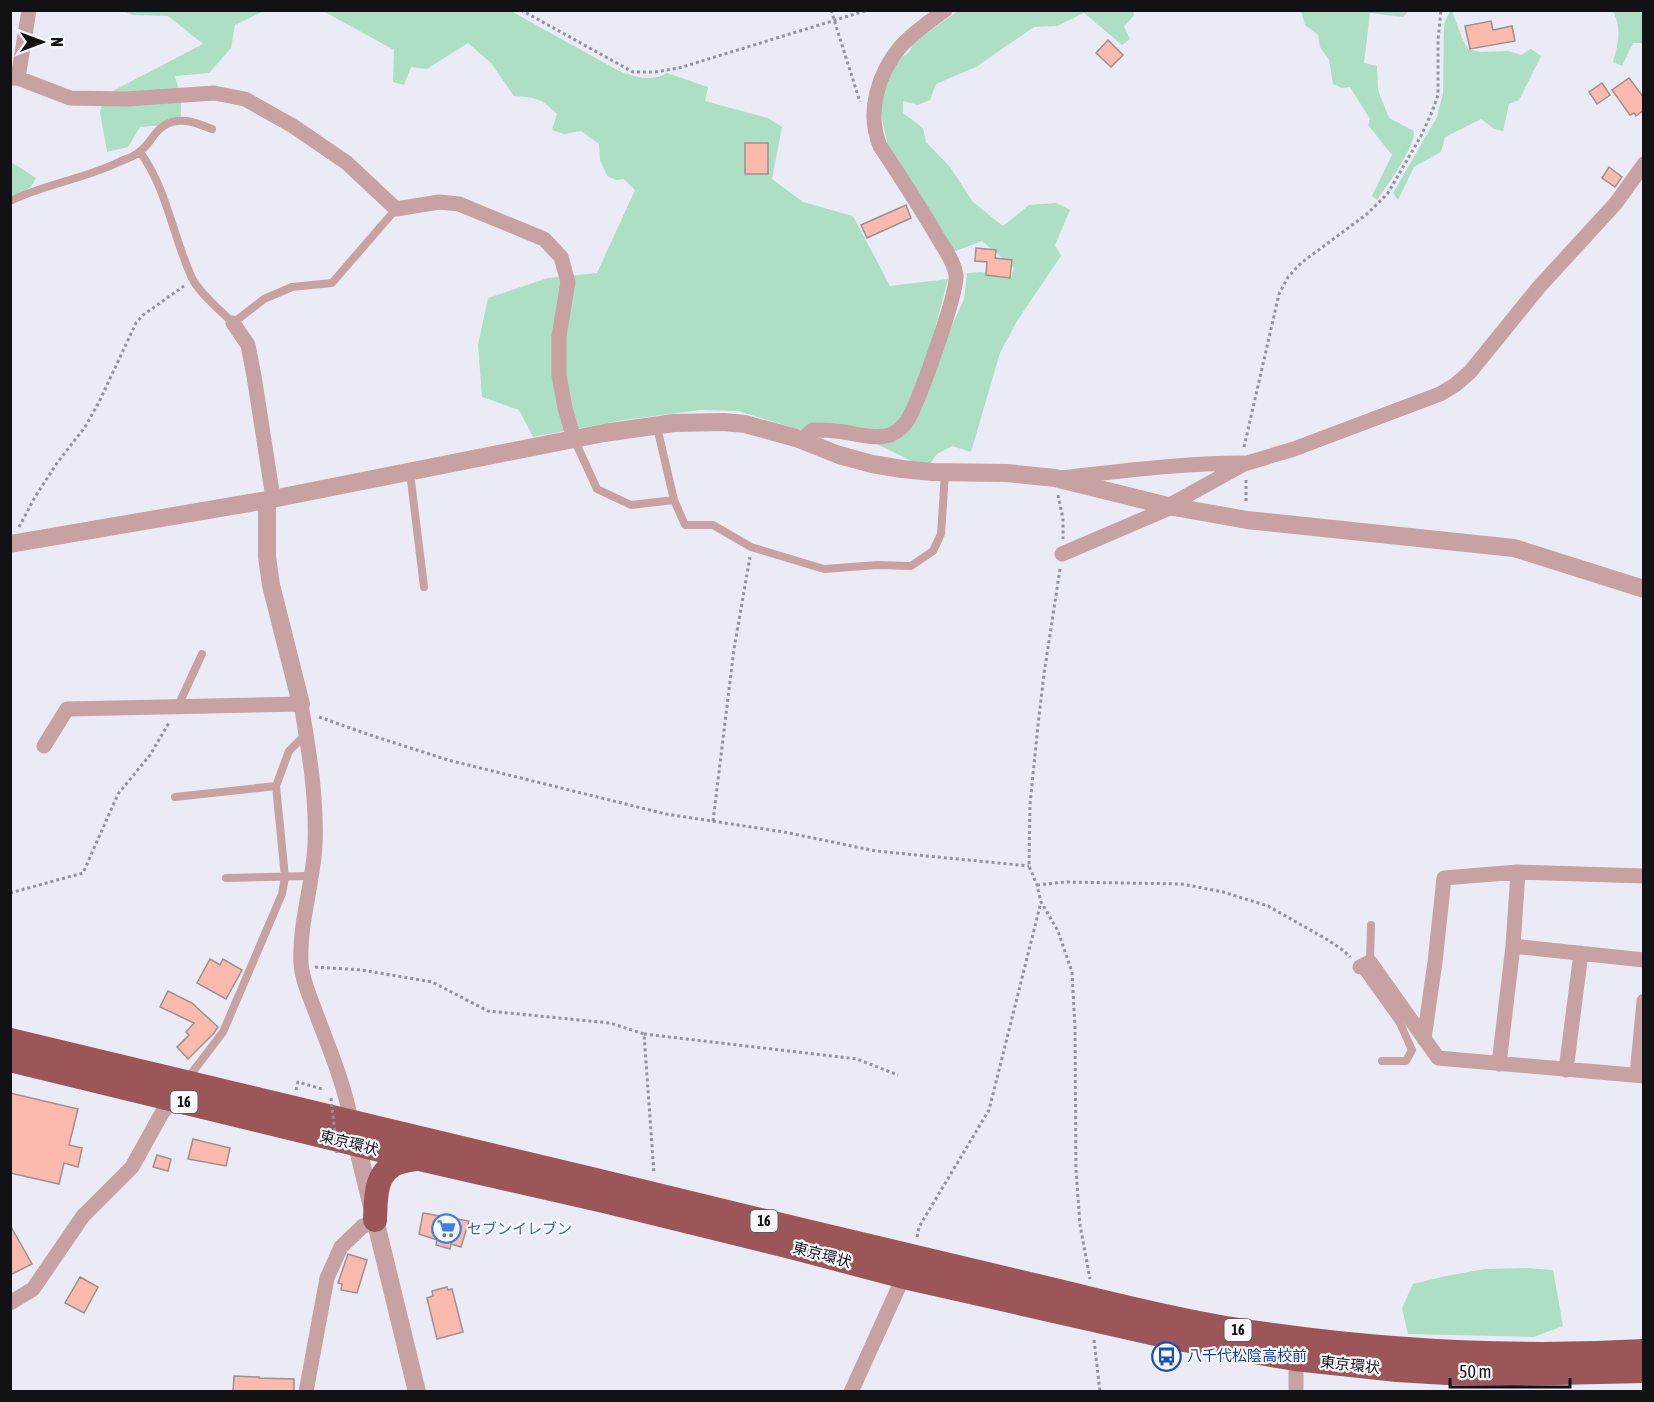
<svg xmlns="http://www.w3.org/2000/svg" width="1654" height="1402" font-family="'Asap Condensed','Noto Sans JP',sans-serif">
<style>
.green{fill:#addfc5}
.building{fill:#fcb9ad;stroke:#9d918f;stroke-width:1.5}
.lines{fill:none;stroke-linecap:round;stroke-linejoin:round}
.path{stroke:#93939c;stroke-width:3;stroke-dasharray:3 3;stroke-linecap:butt}
.service{stroke:#c8a2a2;stroke-width:8}
.minor{stroke:#c8a2a2;stroke-width:15}
.tertiary{stroke:#c8a2a2;stroke-width:18}
.trunk{stroke:#9c565a;stroke-width:24}
.path-bridge{stroke:#93939c;stroke-width:3;stroke-dasharray:3 3;stroke-linecap:butt}
.labels{text-anchor:middle;stroke-width:4.5;stroke-linejoin:round;paint-order:stroke}
.shield{fill:#f9f9fd;stroke:#57575b;stroke-width:1.5}
.shield-label{font-size:14px;font-weight:bold;fill:#121216}
.street-label{font-size:15px;fill:#121216;stroke:#f9f9fd}
.shop-label{font-size:15px;fill:#366cbe;stroke:#f9f9fd;text-anchor:start}
.transit-label{font-size:15px;fill:#164399;stroke:#f9f9fd;text-anchor:start}
</style>
<rect width="100%" height="100%" fill="#ebebf6"/>
<path class="green" d="M1133 10 1134 15 1124 27 1130 39 1122 45 1084 13 1057 26 1034 27 976 67 936 84 930 100 918 105 903 101V113L923 128 926 142 950 167 973 202 1003 226 1029 205 1056 203 1070 210 1055 245 1061 256 1017 321 1000 353 971 452 952 446 937 454 929 465 915 463 875 443 846 439 797 429 738 411 701 410 624 420 533 437 519 410 482 397 478 345 488 298 548 278 597 273 635 190 624 179 616 180 607 176 600 160 599 144 581 131 564 134 552 130 557 114C542 99 536 97 514 96L491 63 468 43 427 69 411 67 404 85 393 82 394 50 323 11H511L619 71C634 77 652 82 667 73L708 87 705 101 768 118 782 127 772 179 803 202 853 216 890 286 948 279 935 329 950 330 964 299 967 273 981 272 1012 276 1014 268 982 241 953 252 889 149 885 134 878 98 897 61 909 52 914 42 958 11Z
M123 11H264L235 25 231 48 209 73 175 76 181 98V116L165 125 140 127 128 147 107 152 100 112 105 95 203 44 168 16 133 15Z
M1298 11H1409L1403 17 1370 13 1364 63 1377 66 1378 90 1389 118 1414 131C1414 149 1388 184 1377 200L1372 196 1392 155 1368 125 1370 119 1350 87 1342 88 1333 84 1329 60 1320 47 1318 35 1305 25 1301 11Z
M1450 11H1452L1462 38 1468 49 1480 52 1509 51 1521 55 1531 49 1541 56 1519 100 1509 104 1503 131 1494 129 1481 119 1445 137 1441 152 1414 167 1398 200 1393 193 1437 117 1443 93 1444 24Z
M1613 11H1643V43H1633L1622 66 1613 62C1618 44 1622 29 1613 11Z
M11 162 36 178 31 187 11 200Z
M1526 1268 1553 1270 1563 1326 1534 1337 1408 1334 1402 1308 1413 1284 1446 1276 1485 1269Z"/>
<path class="building" d="M1491 21 1493 30 1512 26 1515 41 1470 49 1465 26Z
M1108 40 1123 55 1111 67 1096 53Z
M1629 78 1644 98V110L1636 116 1634 113 1630 115 1612 90Z
M1602 83 1610 95 1597 104 1589 92Z
M745 143H768V174H745Z
M1609 167 1622 177 1615 187 1602 178Z
M906 205 911 218 867 238 861 225Z
M976 248 996 250 995 258 1012 260 1010 278 986 275 987 262 975 261Z
M210 959 220 965 223 959 242 970 226 999 197 983Z
M168 991 192 1003 218 1027 214 1033 188 1059 177 1047 189 1035 186 1032 194 1023 160 1007Z
M10 1093 78 1109 69 1145 82 1148 78 1167 64 1163 59 1184 10 1173Z
M193 1139 230 1148 226 1166 188 1159Z
M157 1155 171 1159 168 1171 153 1167Z
M423 1213 469 1221 461 1247 451 1244 450 1249 436 1245 437 1240 419 1234Z
M10 1225 32 1264 10 1275Z
M348 1254 367 1260 357 1293 341 1290 342 1284 338 1283Z
M80 1277 98 1287 84 1313 65 1303Z
M447 1287 448 1290 452 1289 463 1332 437 1339 427 1298 433 1296 432 1291Z
M234 1376 259 1377V1378L294 1379V1392H233Z"/>
<g class="lines">
<path class="path" d="M521 10 633 72H655L679 68 868 10
M831 10 860 102
M1244 447 1279 294 1288 277 1301 263 1367 214 1388 193 1421 136 1432 112 1438 95V40L1441 10
M1246 480V503
M1058 495 1063 519V539
M19 527 35 497 57 463 85 427 99 402 136 323 143 315 184 286
M1060 569 1044 674 1038 725 1030 804 1029 866 1037 885 1041 902 1058 931 1072 972 1075 1028 1076 1170 1080 1225 1090 1279
M319 717 370 735 448 760 666 814 784 832 876 851 1029 866
M713 821 734 649 750 557
M1037 885 1065 882 1182 884 1223 892 1268 906 1328 940 1344 951 1350 957
M10 893 83 873 118 794 150 755 170 721
M315 967 362 970 432 982 488 1011 610 1023 644 1034 654 1174
M644 1034 857 1059 898 1075
M296 1090 298 1082 322 1089
M917 1237 919 1227 989 1110 1041 902
M1094 1340 1100 1392"/>
<path class="service" d="M140 152C167 189 173 237 192 278 199 293 221 311 233 323L264 299 292 287 332 283 396 209
M10 201C45 184 84 179 119 162 125 159 134 157 139 152 153 143 153 128 172 122 186 118 199 124 212 129
M657 427 674 500 685 525H713L751 547 824 569 877 565 911 566 933 551 941 534 945 473
M574 439 597 489 631 505 674 500
M410 473 424 587
M178 706 202 654
M175 797 276 786
M226 878 311 876
M1370 962 1371 925
M1360 967 1400 1023 1412 1050 1406 1061H1382
M188 1078 223 1032 282 894 285 877 276 786 289 751 306 734"/>
<path class="minor" d="M10 78H18L70 98 127 99 214 93 245 99 293 126 347 163 396 209 439 202 459 204 544 239 561 257 568 282 559 336V375L565 408 574 439
M18 78 29 10
M233 323 248 345 254 376 273 498
M801 440 813 430C820 430 828 430 835 431 852 432 879 442 894 433 898 431 904 425 907 421 918 404 958 293 956 275 954 262 945 249 938 238 920 207 900 176 880 146 866 112 878 73 901 46 913 33 930 21 945 10
M1061 478C1122 471 1182 463 1244 463
M1168 506 1244 464 1294 449 1440 394 1455 385 1470 372 1539 287 1616 203 1644 164
M1062 554 1174 506
M44 746 67 709 301 704C309 751 317 798 315 845 313 884 299 924 301 963 302 981 311 999 317 1016 330 1050 344 1084 351 1120
M1518 872 1513 946 1644 960
M1360 967 1370 962 1438 1058 1644 1076
M1424 1039 1435 962 1444 878 1518 872 1644 876
M1499 1064 1513 946
M1566 1070 1581 953
M1637 1075 1644 1001
M10 1303 33 1289 83 1216 132 1167 162 1113 177 1095
M1296 1353V1392
M306 1392 327 1278 341 1247 363 1226 376 1222
M851 1392 907 1269"/>
<path class="tertiary" d="M267 500V557L271 585 301 704
M10 544 267 500 604 433 674 423 724 422 745 424 796 438 839 455 872 464 902 469 932 472 1007 473 1055 478 1168 506 1247 520 1514 548 1644 589
M354 1133 417 1392"/>
<path class="trunk" d="M10 1040C269 1101 527 1163 785 1226 872 1247 959 1268 1046 1288 1105 1302 1165 1318 1226 1328 1364 1350 1504 1359 1644 1351
M10 1060 380 1150 604 1201 795 1248 904 1277 1178 1339 1295 1359 1397 1370 1447 1373 1513 1374 1644 1371
M375 1220C376 1199 374 1173 397 1163 403 1161 410 1160 416 1159"/>
<path class="path-bridge" d="M331 1098 337 1153"/>
</g>
<defs>
<symbol id="supermarket-ring" viewBox="-11 -11 22 22"><circle r="9.5" fill="#f9f9fd" stroke="#3f7fe0" stroke-width="1.5"/><path d="M-6-5.5h2.5l.6 2H6L4.5 2H-2.5L-4.4-4H-6ZM-1.5 3.2a1.3 1.3 0 1 0 .1 0ZM3 3.2a1.3 1.3 0 1 0 .1 0Z" fill="#3f7fe0"/></symbol>
<symbol id="bus-ring" viewBox="-11 -11 22 22"><circle r="9.5" fill="#f9f9fd" stroke="#1a4fb4" stroke-width="1.5"/><path d="M-5-6H5V4H4V6H2V4H-2V6H-4V4H-5ZM-3.5-4V0h7V-4ZM-3.5 1.2v1.5H-2V1.2ZM2 1.2v1.5H3.5V1.2Z" fill="#1a4fb4"/></symbol>
</defs>
<g fill-rule="evenodd">
<use href="#supermarket-ring" x="430" y="1212" width="33" height="33"/>
<use href="#bus-ring" x="1150" y="1340" width="33" height="33"/>
</g>
<g class="labels">
<g class="shield">
<rect x="170.5" y="1091" width="27" height="22" rx="4.5"/>
<rect x="750.5" y="1210" width="27" height="22" rx="4.5"/>
<rect x="1224.5" y="1319" width="27" height="22" rx="4.5"/>
</g>
<g class="shield-label">
<text x="184" y="1107">16</text>
<text x="764" y="1226">16</text>
<text x="1238" y="1335">16</text>
</g>
<g class="street-label">
<text transform="translate(349 1143) rotate(14)" y="5">東京環状</text>
<text transform="translate(822 1255) rotate(15)" y="5">東京環状</text>
<text transform="translate(1350 1365) rotate(6)" y="5">東京環状</text>
</g>
<g class="shop-label">
<text x="467" y="1234">セブンイレブン</text>
</g>
<g class="transit-label">
<text x="1187" y="1361">八千代松陰高校前</text>
</g>
</g>
<rect width="1654" height="1402" fill="none" stroke="#121216" stroke-width="24"/>
<g transform="translate(42 42) rotate(90)" stroke="#f9f9fd" stroke-width="4.5" paint-order="stroke">
<path d="M0-4.5L10 22L0 15L-10 22Z" fill="#121216"/>
<text y="-9" font-size="16" font-weight="bold" text-anchor="middle" fill="#121216">N</text>
</g>
<path d="M1450 1378v9h120v-9" fill="none" stroke="#121216" stroke-width="3"/>
<text x="1459" y="1378" font-size="18" fill="#121216" stroke="#f9f9fd" stroke-width="4.5" paint-order="stroke">50 m</text>
</svg>
